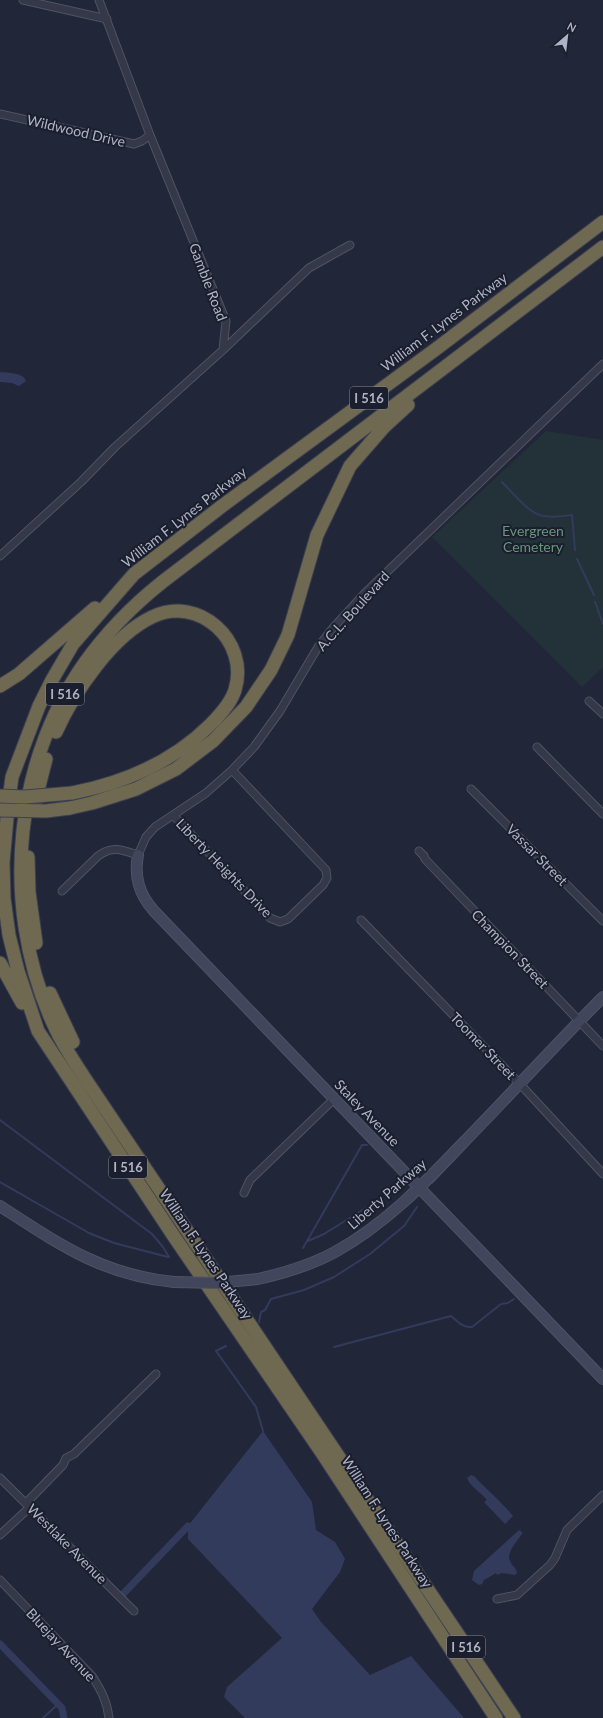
<svg xmlns="http://www.w3.org/2000/svg" width="603" height="1718" font-family="Lato,sans-serif">
<style>
.green{fill:#233239}
.water{fill:#333b5d}
.lines{fill:none;stroke-linecap:round;stroke-linejoin:round}
.stream{stroke:#333b5d;stroke-width:2}
.canal{stroke:#333b5d;stroke-width:7}
.street-casing{stroke:#4f5363;stroke-width:9}
.secondary-casing{stroke:#4f5363;stroke-width:12}
.highway-casing{stroke:#3c4050;stroke-width:15}
.street{stroke:#343849;stroke-width:7}
.secondary{stroke:#42465c;stroke-width:10}
.highway{stroke:#6f6951;stroke-width:13}
.secondary-bridge-casing{stroke:#4f5363;stroke-width:12;stroke-linecap:butt}
.highway-bridge-casing{stroke:#3c4050;stroke-width:15;stroke-linecap:butt}
.secondary-bridge{stroke:#42465c;stroke-width:10}
.highway-bridge{stroke:#6f6951;stroke-width:13}
.labels{text-anchor:middle;stroke-width:4;stroke-linejoin:round;paint-order:stroke}
.shield{fill:#1a1e2d;stroke:#828697;stroke-width:1}
.shield-label{font-size:13px;font-weight:bold;fill:#afb3c5}
.street-label{font-size:14px;fill:#afb3c5;stroke:#1a1e2d}
.park-label{font-size:14px;fill:#66967b;stroke:#1a1e2d}
</style>
<rect width="100%" height="100%" fill="#212638"/>
<path class="green" d="M546 431 603 440V667L582 687 432 537Z"/>
<path class="water" d="M0 372C8 373 23 372 26 381L19 386 12 383 0 382Z
M263 1431 312 1502 316 1530 335 1542 345 1559 340 1572 312 1609 321 1622 370 1675 411 1656 464 1718H245L224 1697 227 1687 282 1638 188 1539V1526Z
M471 1475 474 1476C487 1490 501 1501 513 1516L505 1524 484 1502 487 1500C481 1492 470 1487 467 1478Z
M519 1530 522 1532V1534C517 1541 506 1553 510 1561 512 1566 516 1567 517 1573L515 1575 502 1573 497 1575 496 1573 484 1580 482 1584 479 1585 472 1580 474 1571Z"/>
<g class="lines">
<path class="stream" d="M502 482C512 492 530 515 544 516 553 518 563 516 572 515L575 550
M577 559 594 595
M595 602 603 624
M0 1120 152 1234 163 1247 169 1257
M0 1182 89 1233 114 1243 168 1257
M432 1183 475 1137
M308 1241 324 1234 382 1198
M303 1248 362 1145H367
M259 1322 261 1312 265 1310 271 1299 304 1290 334 1277 370 1254 404 1226 417 1207
M226 1346 216 1351 256 1407 263 1431
M334 1347 451 1316C458 1322 463 1328 472 1327L501 1304 508 1303 514 1299
M43 1718 58 1704"/>
<path class="canal" d="M124 1593 188 1526
M0 1644 62 1708 64 1718"/>
<defs>
<path id="street" d="M23 0 107 19
M0 114 134 144 142 141 150 135
M223 350 309 268 350 245
M0 556 81 482 115 447 223 350 226 321 150 135 99 0
M589 701 603 714
M537 747 603 814
M471 789 603 921
M173 815 270 918 280 922 288 919 323 885 327 878 326 870 232 770
M419 851 424 856 425 859 603 1046
M62 891 98 856C112 845 123 850 138 855L146 837 155 827 206 793 232 770 254 747 280 711 318 647 332 629 364 594 603 364
M361 920 520 1084 603 1174
M244 1193 250 1180 334 1099
M0 1478 134 1611
M26 1503 63 1465 66 1458 74 1454 156 1374
M0 1535 30 1507
M0 1580 92 1676C101 1690 107 1701 109 1718
M497 1599 517 1595 550 1565 555 1558 567 1530 603 1495"/>
<path id="secondary" d="M138 855C134 877 139 894 154 911L603 1379
M0 1206C59 1244 102 1275 174 1282
M258 1279C285 1273 311 1265 335 1252 384 1225 423 1185 461 1145 509 1096 555 1045 603 997"/>
<path id="highway" d="M0 686 19 674 95 608
M56 732C74 692 112 636 152 617 198 594 250 641 235 690 231 703 221 714 211 724 173 762 124 783 72 793
M34 806 46 759
M70 808 92 803 136 789 176 769 213 741 246 707 271 670 288 635 317 535 350 466 384 427 408 405
M28 857 29 892 36 943
M0 963 22 1003
M50 993 73 1042
M496 1718 322 1453 175 1238 38 1031 18 971 9 935 4 898 3 863 8 807 12 777 39 706 52 680 73 644 134 574 222 506 436 349 603 222
M514 1718 90 1086C76 1065 62 1044 52 1021 0 904 13 756 92 653 115 623 143 596 174 573L603 247"/>
</defs>
<use href="#street" class="street-casing"/>
<use href="#secondary" class="secondary-casing"/>
<use href="#highway" class="highway-casing"/>
<use href="#street" class="street"/>
<use href="#secondary" class="secondary"/>
<use href="#highway" class="highway"/>
<defs>
<path id="secondary-bridge" d="M174 1282 217 1283 258 1279"/>
<path id="highway-bridge" d="M0 796 25 797 72 793
M0 810 46 811 70 808"/>
</defs>
<use href="#secondary-bridge" class="secondary-bridge-casing"/>
<use href="#highway-bridge" class="highway-bridge-casing"/>
<use href="#secondary-bridge" class="secondary-bridge"/>
<use href="#highway-bridge" class="highway-bridge"/>
</g>
<g class="labels">
<g class="shield">
<rect x="350" y="387" width="38" height="22" rx="3"/>
<rect x="46" y="683" width="38" height="22" rx="3"/>
<rect x="109" y="1156" width="38" height="22" rx="3"/>
<rect x="447" y="1636" width="38" height="22" rx="3"/>
</g>
<g class="shield-label">
<text x="369" y="403">I 516</text>
<text x="65" y="699">I 516</text>
<text x="128" y="1172">I 516</text>
<text x="466" y="1652">I 516</text>
</g>
<g class="street-label">
<text transform="translate(76 131) rotate(13)" y="5">Wildwood Drive</text>
<text transform="translate(208 282) rotate(69)" y="5">Gamble Road</text>
<text transform="translate(444 322) rotate(-37)" y="5">William F. Lynes Parkway</text>
<text transform="translate(184 517) rotate(-38)" y="5">William F. Lynes Parkway</text>
<text transform="translate(353 611) rotate(-48)" y="5">A.C.L. Boulevard</text>
<text transform="translate(537 855) rotate(45)" y="5">Vassar Street</text>
<text transform="translate(224 868) rotate(46)" y="5">Liberty Heights Drive</text>
<text transform="translate(510 949) rotate(46)" y="5">Champion Street</text>
<text transform="translate(483 1046) rotate(46)" y="5">Toomer Street</text>
<text transform="translate(367 1113) rotate(46)" y="5">Staley Avenue</text>
<text transform="translate(387 1194) rotate(-41)" y="5">Liberty Parkway</text>
<text transform="translate(206 1254) rotate(56)" y="5">William F. Lynes Parkway</text>
<text transform="translate(387 1522) rotate(57)" y="5">William F. Lynes Parkway</text>
<text transform="translate(67 1544) rotate(45)" y="5">Westlake Avenue</text>
<text transform="translate(61 1645) rotate(47)" y="5">Bluejay Avenue</text>
</g>
<g class="park-label">
<text x="533" y="536">Evergreen<tspan x="533" dy="16">Cemetery</tspan></text>
</g>
</g>
<g transform="translate(567 36) rotate(28)" stroke="#1a1e2d" stroke-width="3" paint-order="stroke">
<path d="M0-3L7 15L0 10L-7 15Z" fill="#afb3c5"/>
<text y="-6" font-size="11" font-weight="bold" text-anchor="middle" fill="#afb3c5">N</text>
</g>
</svg>
